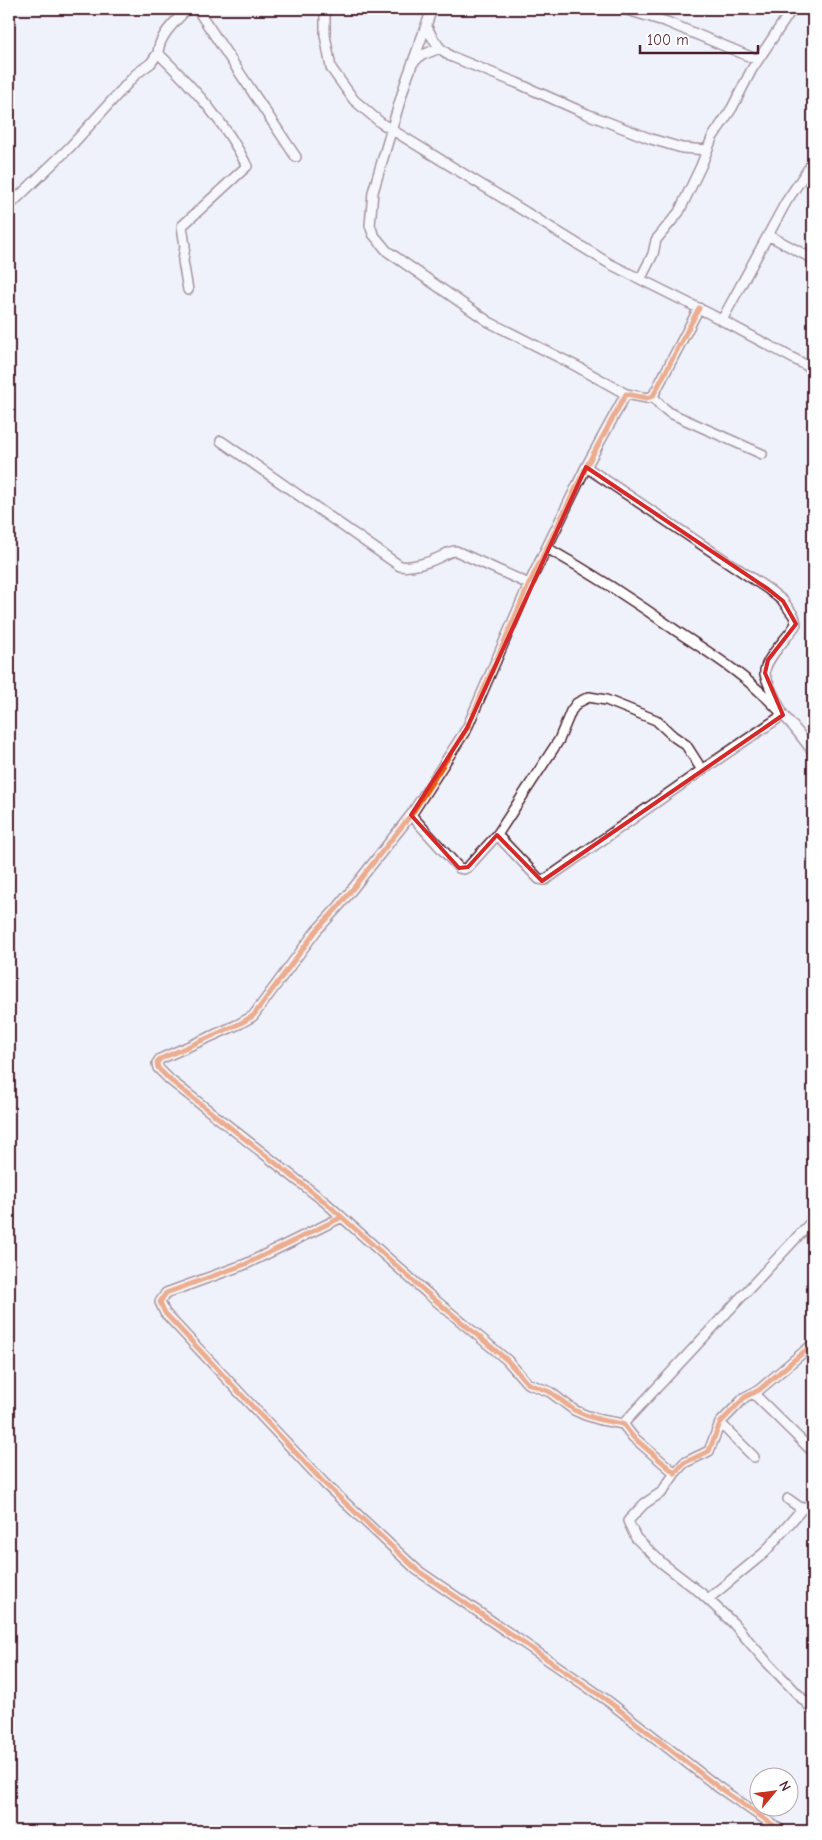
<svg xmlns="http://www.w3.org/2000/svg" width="822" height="1840" font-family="'Comic Neue',sans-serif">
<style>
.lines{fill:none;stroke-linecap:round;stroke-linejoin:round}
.minor-casing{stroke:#4a1f2b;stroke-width:12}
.minor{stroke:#fff;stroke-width:9}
.cycleway-casing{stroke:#fff;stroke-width:8}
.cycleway{stroke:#e8590c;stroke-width:5}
.marked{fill:none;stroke:#d62828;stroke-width:4;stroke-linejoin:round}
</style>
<rect width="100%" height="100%" fill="#eff2fb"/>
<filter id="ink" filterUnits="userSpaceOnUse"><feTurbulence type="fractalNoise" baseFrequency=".02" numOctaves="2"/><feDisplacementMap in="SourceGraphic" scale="10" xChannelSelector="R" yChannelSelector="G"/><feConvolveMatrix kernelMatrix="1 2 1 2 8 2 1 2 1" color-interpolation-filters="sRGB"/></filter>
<g filter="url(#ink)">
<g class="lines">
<defs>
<path id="minor" d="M187 9C176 21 159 35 158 53 192 86 226 123 247 166L182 226 185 246 183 261 188 290
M197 9 296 157
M326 9 325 16V35L331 68 354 100 381 123 610 264 712 315 813 369
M432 9 405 84 373 192 370 225 373 234 387 251 489 322 576 366 626 394
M624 9 667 22 758 60
M426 25 432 37 440 48 450 56 517 83 587 114 651 139 682 148 707 150
M414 62 420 56 440 48
M9 206 70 147 136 74 151 63 158 53
M768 235 813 259
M641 278 653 254 656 240 679 212 701 166 712 138 732 108 752 69 792 9
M699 308 653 396 647 398 626 394 586 467 529 584 467 728 411 815 339 906 316 931 253 1016 239 1024 160 1059 157 1063 158 1068 170 1080 325 1202 428 1294 507 1360 527 1383 550 1392 574 1410 585 1415 601 1420 623 1424 633 1437 675 1473 684 1463 709 1451 720 1423 745 1397 759 1390 813 1344
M722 320 786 202 813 162
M653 396 660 405 670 413 762 454
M221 441 400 566C412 568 430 562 440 557 446 554 449 551 456 551L529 584
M547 548C593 574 636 602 678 632 705 650 734 668 758 690 779 708 797 730 813 752
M411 815 459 868 464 869 468 867 497 835 559 740 571 711 577 703 589 697 606 700 656 720 673 736 686 745 702 770
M497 835 539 879 545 880 702 770 783 715C779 705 767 684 765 674 763 660 789 637 796 624L794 616 783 601 768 589 586 467
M342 1217 246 1264 166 1293 160 1302 165 1313 325 1484 417 1570 608 1701 718 1787 782 1831
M753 1393 813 1452
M720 1423 754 1457
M623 1424 813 1220
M675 1473 662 1492 644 1504 628 1521 636 1538 662 1563 701 1593 733 1623 765 1660 813 1710
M788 1499 802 1509 813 1503
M708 1599 764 1553 802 1509"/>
</defs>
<use href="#minor" class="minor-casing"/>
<use href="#minor" class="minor"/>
<defs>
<path id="cycleway" d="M699 308 653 396 647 398 626 394 586 467 529 584 467 728 411 815 339 906 316 931 253 1016 239 1024 160 1059 157 1063 158 1068 170 1080 325 1202 428 1294 507 1360 527 1383 550 1392 574 1410 585 1415 601 1420 623 1424 633 1437 675 1473 684 1463 709 1451 720 1423 745 1397 759 1390 813 1344
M342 1217 246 1264 166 1293 160 1302 165 1313 325 1484 417 1570 608 1701 718 1787 782 1831"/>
</defs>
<use href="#cycleway" class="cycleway-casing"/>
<use href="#cycleway" class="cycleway"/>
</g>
</g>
<path d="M0 0H822V1840H0ZM586 467 768 589 783 601 796 624 768 660 765 673 783 715 542 881 497 835 468 867 459 868 411 815 467 728Z" fill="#eff2fb" fill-opacity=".55" fill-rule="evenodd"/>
<path class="marked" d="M586 467 768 589 783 601 796 624 768 660 765 673 783 715 542 881 497 835 468 867 459 868 411 815 467 728Z"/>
<rect width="822" height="1840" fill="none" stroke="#fff" stroke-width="30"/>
<rect x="15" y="15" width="792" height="1810" fill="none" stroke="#4a1f2b" stroke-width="2" filter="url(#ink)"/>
<g transform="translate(774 1792) rotate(61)"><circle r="24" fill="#ffffff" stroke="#b7a5aa"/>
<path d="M0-4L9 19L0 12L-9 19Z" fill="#c8321e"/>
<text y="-8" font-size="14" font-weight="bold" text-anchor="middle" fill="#4a1f2b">N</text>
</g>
<path d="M640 45v8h118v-8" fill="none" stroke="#4a1f2b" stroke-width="2.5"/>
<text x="647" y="45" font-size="15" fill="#4a1f2b" stroke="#ffffff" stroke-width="4" paint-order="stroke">100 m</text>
</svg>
